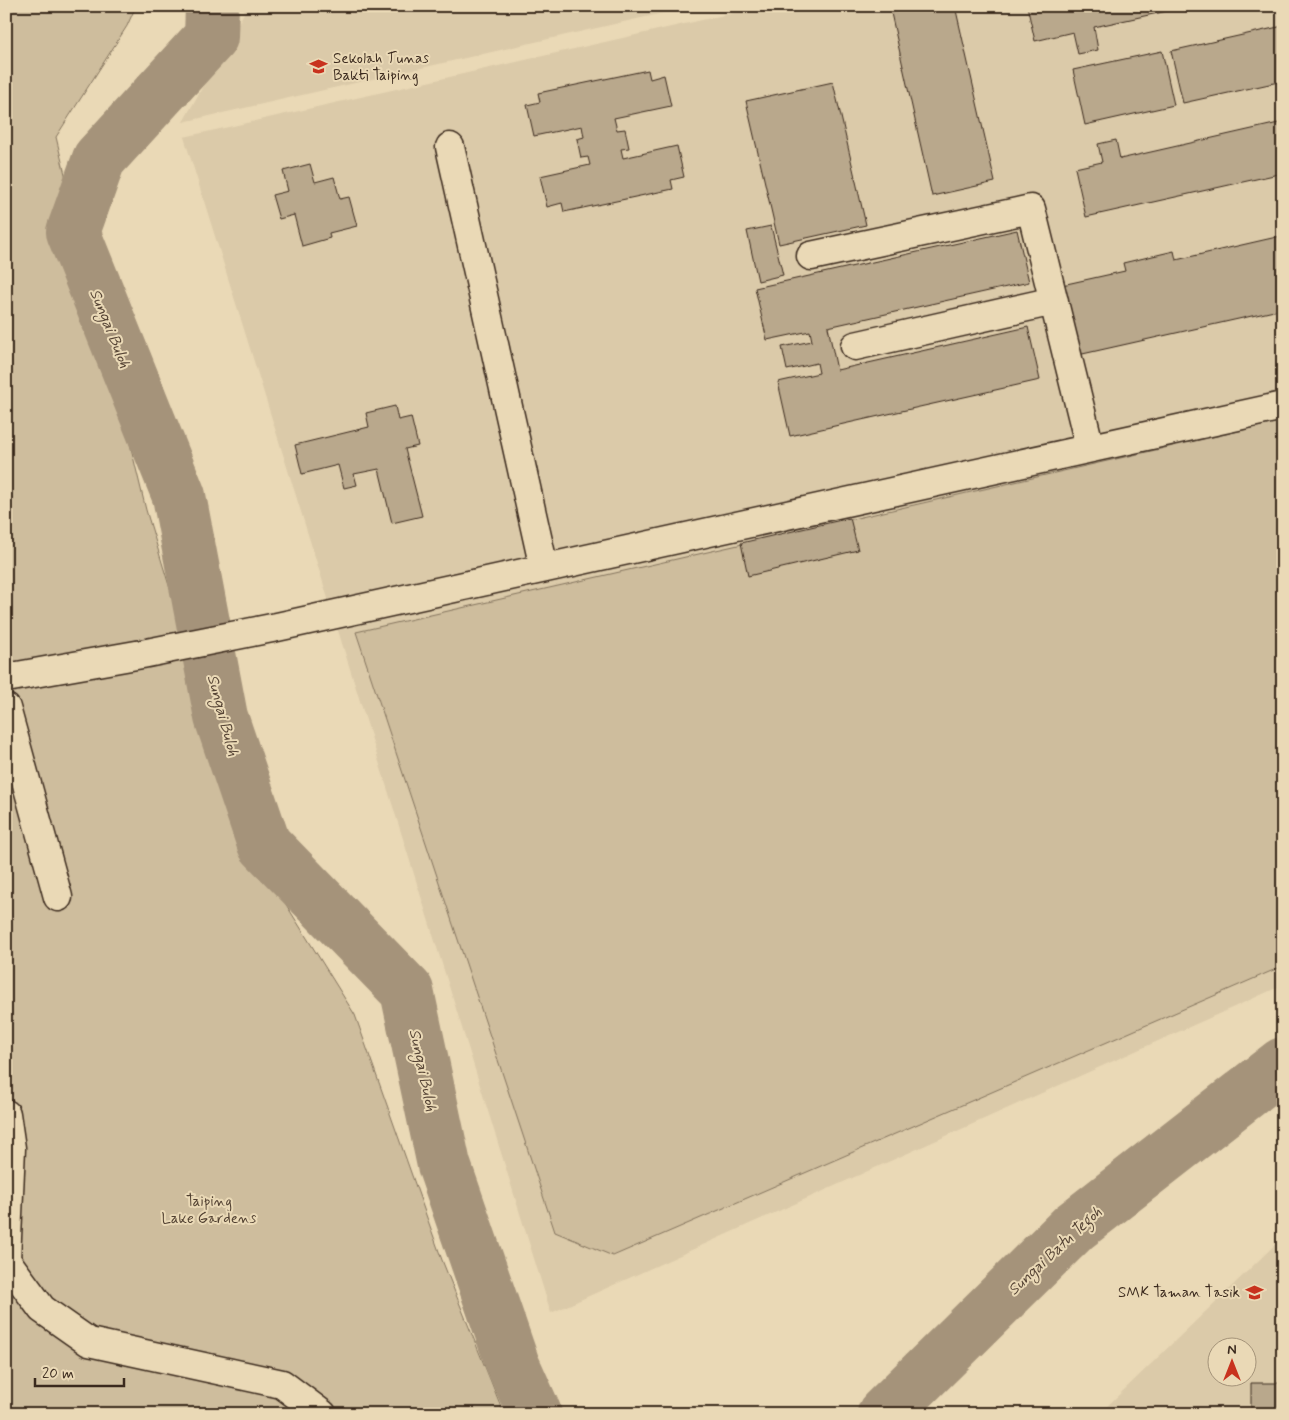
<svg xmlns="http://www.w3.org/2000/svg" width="1289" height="1420" font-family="Mynerve,sans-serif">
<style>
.built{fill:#dbcaa9;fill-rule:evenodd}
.green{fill:#cebd9d;stroke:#84745e}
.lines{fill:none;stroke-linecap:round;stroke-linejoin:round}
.river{stroke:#a5937a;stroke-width:54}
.building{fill:#b9a88c;stroke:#3b2a1e}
.minor-casing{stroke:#3b2a1e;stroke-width:31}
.minor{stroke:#ead9b6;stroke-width:28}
.labels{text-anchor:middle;stroke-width:4;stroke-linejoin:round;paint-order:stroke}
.poi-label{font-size:15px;fill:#3b2a1e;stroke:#ead9b6;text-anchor:start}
.park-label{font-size:15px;fill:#514031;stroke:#ead9b6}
.water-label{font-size:16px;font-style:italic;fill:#564435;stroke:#ead9b6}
</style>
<rect width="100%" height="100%" fill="#ead9b6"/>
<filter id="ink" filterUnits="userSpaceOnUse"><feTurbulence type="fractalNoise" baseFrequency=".02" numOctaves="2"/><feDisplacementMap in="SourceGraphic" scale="10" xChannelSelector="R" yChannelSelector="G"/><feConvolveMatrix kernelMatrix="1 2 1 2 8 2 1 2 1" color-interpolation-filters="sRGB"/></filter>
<g filter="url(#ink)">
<path class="built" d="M245 6H694L183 122 244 13Z
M764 6H1283V985L551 1313 184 137Z
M1283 1237V1414H1099ZM1216 1348H1246V1378H1216Z"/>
<path class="green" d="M6 6H136L127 26 56 137 146 510 247 842 355 1015 442 1260 504 1414H6Z
M1283 421V966L613 1256 555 1232 356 632Z"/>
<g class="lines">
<path class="river" d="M212 6 211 37 99 159 73 232 179 496 221 717 264 844 407 991 444 1165 513 1365 535 1414
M884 1414 1074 1227 1283 1064"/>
</g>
<path class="building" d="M923 6H955L995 182 932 196 891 13Z
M1027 6H1190L1094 27 1098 50 1078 54 1073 32 1035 41Z
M1283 26V81L1183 103 1171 51Z
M1162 51 1174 105 1085 125 1073 70Z
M648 70 650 79 664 75 671 106 614 118 617 130 625 129 629 148 621 149 623 158 677 146 684 177 671 180 673 189 564 212 562 203 547 207 540 176 590 165 588 157 581 158 577 139 584 137 582 126 534 136 527 105 540 102 538 93Z
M833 82 866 225 779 244 746 101Z
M1283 122V173L1086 217 1075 168 1102 162 1098 144 1116 140 1120 159Z
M310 164 315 182 334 177 340 199 349 197 357 226 329 233 330 238 302 246 294 215 279 219 272 195 288 191 283 171Z
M771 226 783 275 758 281 747 231Z
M1017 230 1029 282 828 327 837 370 1028 327 1040 380 790 436 778 382 819 373 817 363 787 370 782 347 812 341 810 331 767 340 755 288Z
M1281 236 1283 243V309L1078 355 1062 285 1125 271 1123 263 1174 251 1176 260Z
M395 406 398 420 411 417 418 446 405 449 422 516 392 523 379 469 354 474 357 485 344 488 338 465 302 474 295 445 369 427 366 413Z
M850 518 858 550 748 576 741 543Z
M1251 1383H1283V1414H1251Z"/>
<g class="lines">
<defs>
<path id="minor" d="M450 147 544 568
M811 256 1031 209 1090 448
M855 346 1054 301
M6 678 142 654 277 627 1283 406
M6 708 58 897
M6 1114 11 1148 6 1260
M6 1260 42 1309 89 1342 282 1384 322 1414"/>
</defs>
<use href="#minor" class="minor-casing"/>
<use href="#minor" class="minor"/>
</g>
</g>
<defs>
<symbol id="school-bare" viewBox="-9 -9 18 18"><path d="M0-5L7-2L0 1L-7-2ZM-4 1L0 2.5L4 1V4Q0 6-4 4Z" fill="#c8321e" stroke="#ead9b6" stroke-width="2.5" paint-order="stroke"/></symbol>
</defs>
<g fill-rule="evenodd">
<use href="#school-bare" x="306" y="54" width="25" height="25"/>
<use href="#school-bare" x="1242" y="1280" width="25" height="25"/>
</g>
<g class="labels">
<g class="poi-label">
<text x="333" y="63">Sekolah Tunas<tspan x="333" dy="17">Bakti Taiping</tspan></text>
<text x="1240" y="1297" text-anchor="end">SMK Taman Tasik</text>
</g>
<g class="park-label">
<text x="209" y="1206">Taiping<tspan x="209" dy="17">Lake Gardens</tspan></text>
</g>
<g class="water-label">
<text transform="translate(111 328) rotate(68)" y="6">Sungai Buloh</text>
<text transform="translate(224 715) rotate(75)" y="6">Sungai Buloh</text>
<text transform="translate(424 1070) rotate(78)" y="6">Sungai Buloh</text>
<text transform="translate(1054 1250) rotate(-43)" y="6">Sungai Batu Tegoh</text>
</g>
</g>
<rect width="1289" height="1420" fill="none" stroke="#ead9b6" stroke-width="25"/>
<rect x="12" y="12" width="1264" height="1395" fill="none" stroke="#3b2a1e" stroke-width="2" filter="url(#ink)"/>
<g transform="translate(1232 1362)"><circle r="24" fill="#ead9b6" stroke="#a49379"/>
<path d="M0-4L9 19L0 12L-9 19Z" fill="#c8321e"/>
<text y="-8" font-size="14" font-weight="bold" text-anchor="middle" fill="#3b2a1e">N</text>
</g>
<path d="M35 1378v8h89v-8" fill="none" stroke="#3b2a1e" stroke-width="2.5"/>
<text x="42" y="1378" font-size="15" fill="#3b2a1e" stroke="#ead9b6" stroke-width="4" paint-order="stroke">20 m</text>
</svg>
